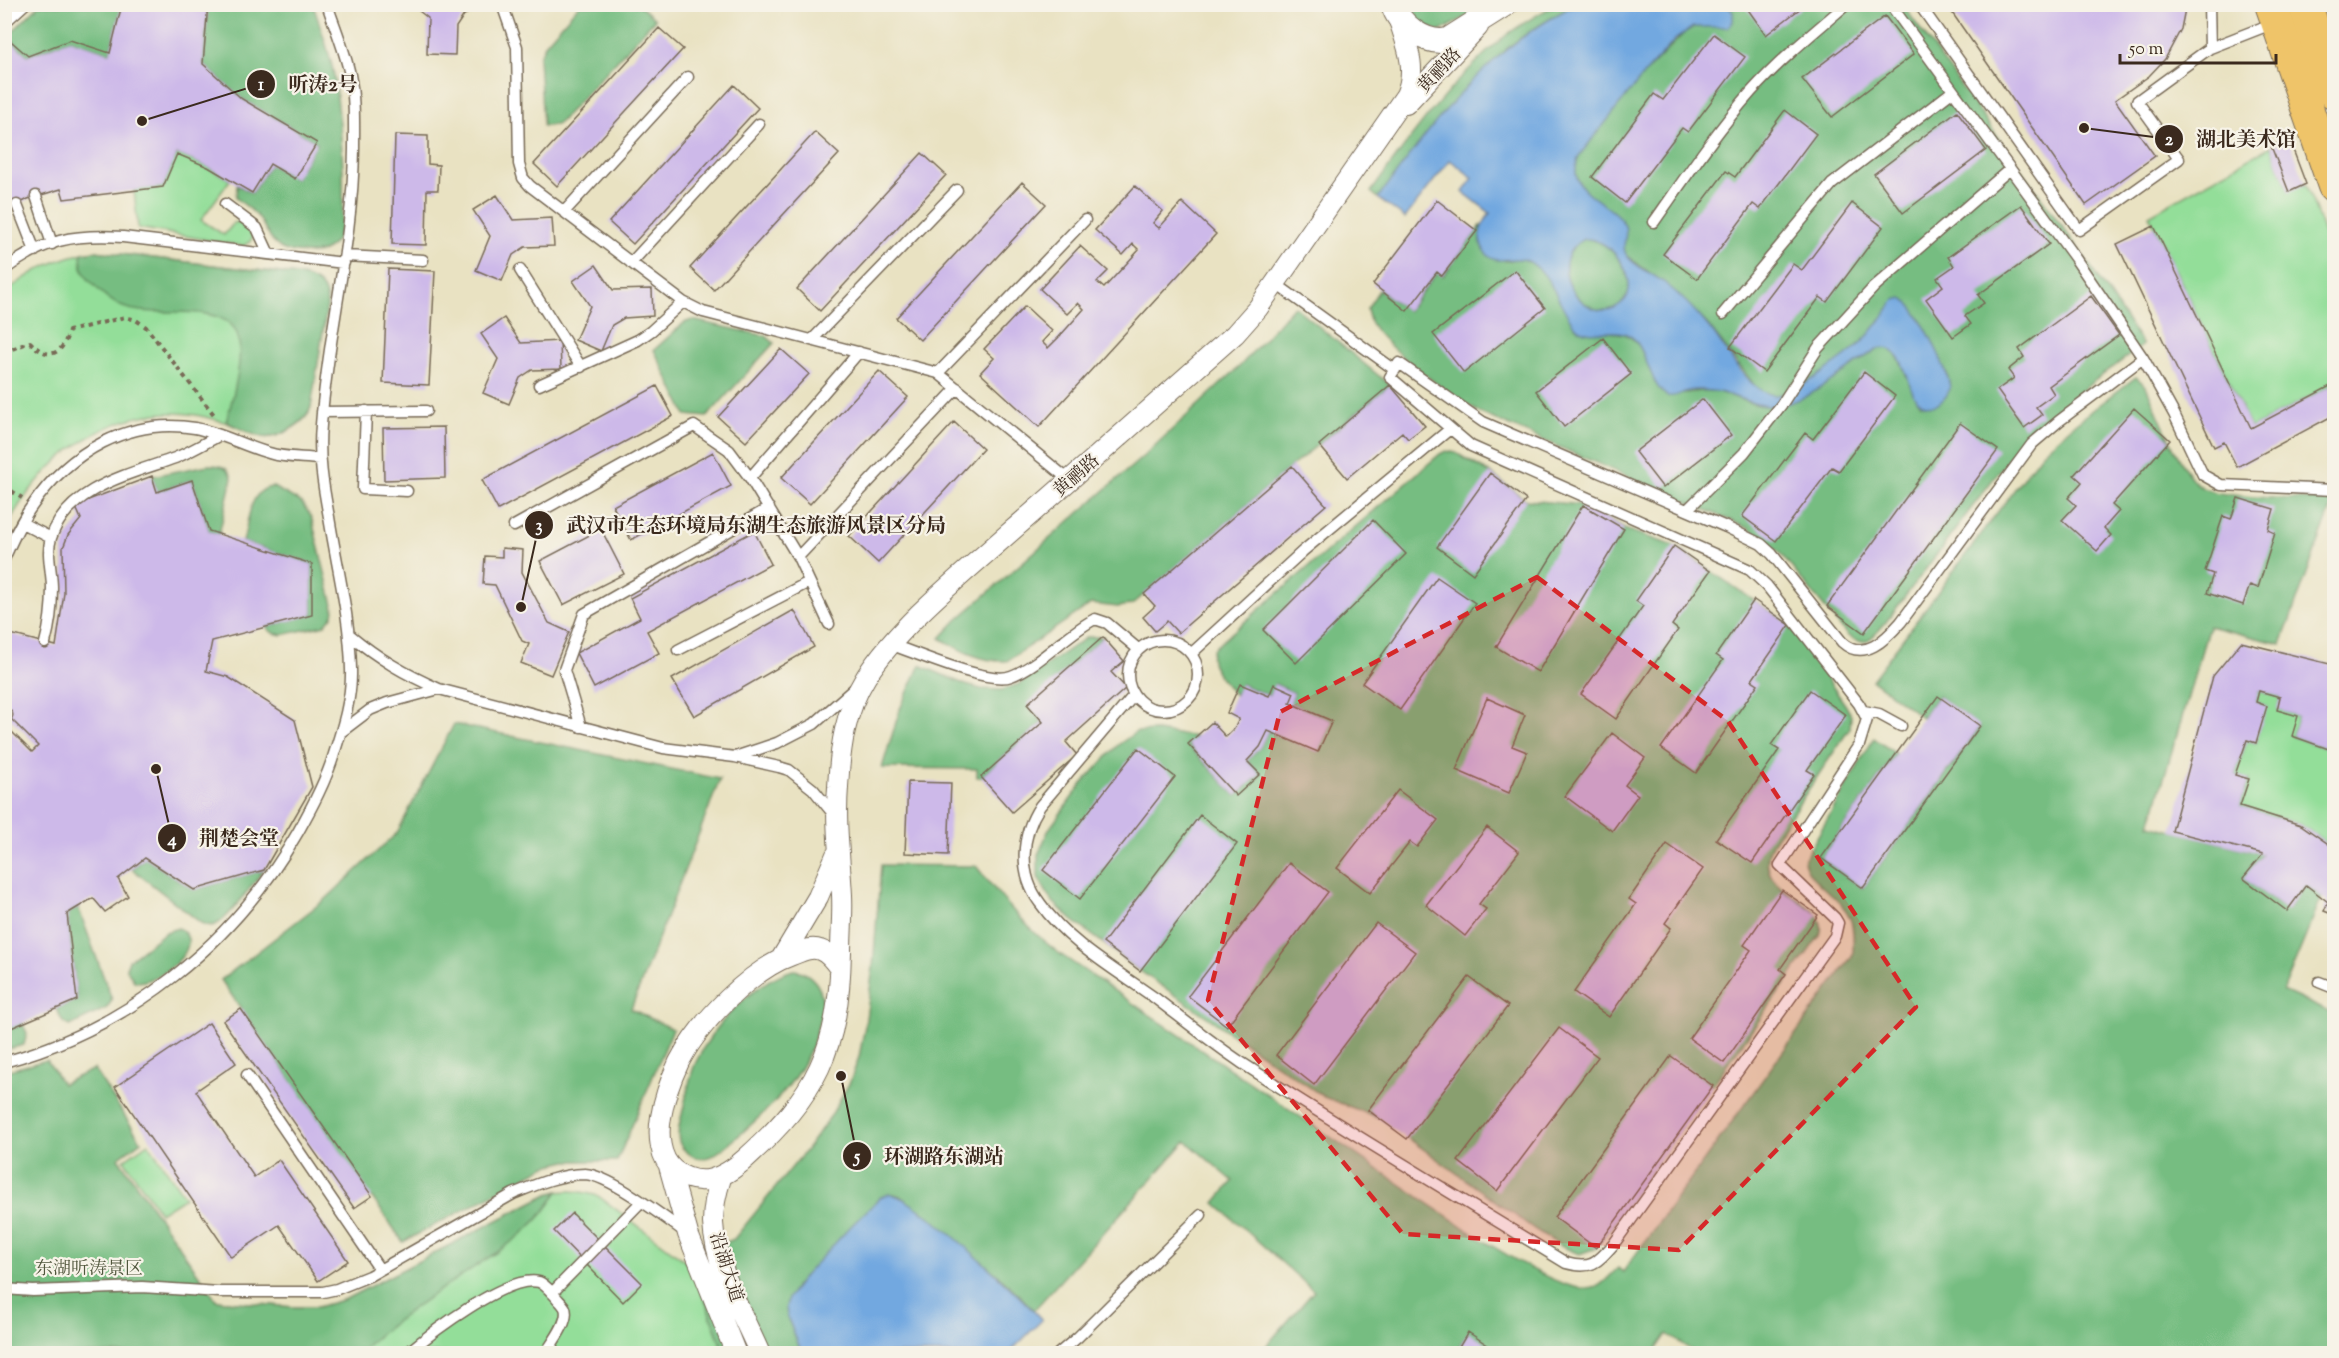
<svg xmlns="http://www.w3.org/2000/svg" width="2339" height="1358" font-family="'Sorts Mill Goudy','Noto Serif SC',serif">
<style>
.green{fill:#93de99;stroke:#67845c;stroke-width:1.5}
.forest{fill:#76bd81;stroke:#587450;stroke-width:1.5}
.water{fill:#72a8e0;stroke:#56697f;stroke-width:1.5;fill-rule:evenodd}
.building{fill:#cdb9e9}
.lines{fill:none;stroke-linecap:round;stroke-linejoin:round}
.service-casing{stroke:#786a57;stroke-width:13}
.minor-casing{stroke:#786a57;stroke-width:22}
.tertiary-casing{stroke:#786a57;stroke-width:26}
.primary-casing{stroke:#786a57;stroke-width:34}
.trunk-casing{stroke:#786a57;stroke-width:35}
.path{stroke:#786a57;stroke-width:4;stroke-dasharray:4.5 4.5;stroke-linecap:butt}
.service{stroke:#fff;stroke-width:10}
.minor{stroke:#fff;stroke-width:20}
.tertiary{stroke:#fff;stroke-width:24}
.primary{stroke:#efc469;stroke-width:32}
.trunk{stroke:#efc469;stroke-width:33}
.marked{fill:#d62828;fill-opacity:0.2;stroke:#d62828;stroke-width:4.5;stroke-dasharray:12 8;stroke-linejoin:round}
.labels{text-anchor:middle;stroke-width:4.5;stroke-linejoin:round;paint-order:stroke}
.street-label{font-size:18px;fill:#3b2a1e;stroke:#f7f3e8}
.park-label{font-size:18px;fill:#51573d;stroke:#f7f3e8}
.leader{fill:none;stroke:#3b2a1e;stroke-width:2}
.callout-dot{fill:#3b2a1e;stroke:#f7f3e8;stroke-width:2}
.mark-label{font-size:18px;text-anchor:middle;font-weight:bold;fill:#fff}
.callout-label{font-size:20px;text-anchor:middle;font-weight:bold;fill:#3b2a1e;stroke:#f7f3e8;stroke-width:4.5;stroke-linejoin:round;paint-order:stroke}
</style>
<rect width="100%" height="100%" fill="#f7f3e8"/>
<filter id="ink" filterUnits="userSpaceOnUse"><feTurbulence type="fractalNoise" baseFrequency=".0167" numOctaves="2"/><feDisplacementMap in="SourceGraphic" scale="12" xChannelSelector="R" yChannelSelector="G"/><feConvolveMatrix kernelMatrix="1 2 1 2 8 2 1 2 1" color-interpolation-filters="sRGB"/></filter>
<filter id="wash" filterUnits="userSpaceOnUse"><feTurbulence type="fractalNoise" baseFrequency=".008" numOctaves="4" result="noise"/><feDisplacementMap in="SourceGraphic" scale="24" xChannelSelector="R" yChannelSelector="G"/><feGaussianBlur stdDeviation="1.35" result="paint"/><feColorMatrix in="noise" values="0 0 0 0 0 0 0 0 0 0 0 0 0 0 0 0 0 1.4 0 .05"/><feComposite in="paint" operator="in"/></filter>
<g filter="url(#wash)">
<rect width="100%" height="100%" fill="#e9e2c2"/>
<path class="green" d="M2271 146 2289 191 2306 184 2334 261V384L2251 428 2149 215Z
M177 154 208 167 230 180 201 220 224 235 234 223 239 222 253 236 250 242 243 246 138 228 134 190 163 187Z
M95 251 297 275C316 279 327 285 327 306L309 413C301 425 277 440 262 437 253 435 244 429 236 426 224 421 210 418 196 415 113 402 40 460 5 530L4 294C30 271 62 256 95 251Z
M2259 691 2280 697 2278 710 2298 716 2292 736 2334 751V848L2301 825 2240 806 2249 780 2235 775 2247 740 2256 743 2266 706 2256 702Z
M94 1069 141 1141 118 1158 216 1300 293 1307H318L346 1299 548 1194C566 1189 581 1191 598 1196L684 1260 697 1277 724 1353H5L4 1143Z
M148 1143 185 1197 160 1213 124 1160Z"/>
<path class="forest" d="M1902 4 2082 254 2143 345 2062 405 2021 442 1886 622C1874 636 1865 650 1847 635L1779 552 1748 528 1480 413C1454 397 1385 349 1371 323 1369 319 1368 314 1367 309L1379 290 1408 311 1437 272 1443 276 1481 225 1480 230 1505 261C1511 260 1518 258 1524 259 1548 266 1564 306 1575 327 1590 332 1602 331 1618 333 1643 335 1650 368 1659 388 1666 389 1674 393 1682 393 1694 393 1705 388 1718 392 1736 396 1753 407 1772 406 1806 405 1848 367 1877 349 1904 339 1905 389 1921 404L1950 389 1947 373 1871 333C1854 352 1806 390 1781 395 1771 397 1762 391 1755 386L1708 325 1684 300 1664 283 1628 257 1623 250 1625 226 1619 219 1585 191 1577 179 1575 171V164L1584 147 1645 73 1686 31 1694 27 1710 26 1731 8 1727 5Z
M39 5H122L110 53 70 40 28 56 7 37Z
M208 5H313C320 25 327 45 332 66 339 97 351 215 336 240 329 251 317 254 304 253 297 252 288 252 282 249 269 242 266 226 257 216 251 209 243 204 236 198L237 185 252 193 270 164 295 179 317 143 242 99 203 64Z
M579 5H639L655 19 560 122 556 125 543 126 539 57 546 43Z
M1411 5H1487L1439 32 1420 22Z
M1554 5H1574C1547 20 1520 36 1498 57 1452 98 1415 149 1378 198L1371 192C1411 136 1451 81 1504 37 1519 25 1538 15 1554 5Z
M1584 239C1608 237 1635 272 1628 294 1627 299 1623 302 1619 305 1587 329 1539 263 1584 239Z
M95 251 297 275C316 279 327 285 327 306L311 407C307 422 278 440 262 437 250 435 238 427 226 422 232 401 248 347 234 328 222 312 191 312 173 312 156 311 139 313 123 307 111 302 102 294 94 285 84 276 79 266 82 253Z
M1294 306 1390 385 1292 466 1133 604 1118 607 1091 604 1007 661C981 662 961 651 940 638L957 620 1146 454 1240 366Z
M692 320 766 336 774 343 707 417 686 415 654 350 684 323Z
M2136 377 2146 386C2156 408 2182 476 2201 487 2219 499 2309 499 2334 500L2281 644 2209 626 2150 825 2263 854 2244 878 2287 911 2306 885 2322 897 2283 991 2334 1014V1353L1697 1354 1667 1334 1654 1353 1501 1354 1468 1333 1455 1353H1260L1314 1291 1215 1203 1233 1181 1186 1141 1034 1310 1007 1283 934 1221 900 1196 894 1194 881 1197 795 1287 787 1316 802 1353H724L697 1278 684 1260 734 1239 806 1150 830 1117 850 1082 859 1057 865 1026 873 967 881 865 976 866C1002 899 1027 929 1060 954L1484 1241C1506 1254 1572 1298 1596 1287 1604 1284 1611 1274 1618 1268L1623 1272 1853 955C1853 943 1855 930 1850 918 1842 897 1806 881 1804 860L1874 738 1896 754 1821 858 1863 888 1980 727 1938 696 1922 717 1872 680 2041 454 2072 426Z
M1446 451 1456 453 1490 473 1526 500 1583 505 1624 529 1674 546 1790 625 1846 706 1851 716 1850 728 1773 842C1745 897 1833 897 1820 935L1596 1248 1579 1254 1561 1246 1534 1229 1380 1118 1324 1097 1140 971 1072 920 1051 900 1038 877V855L1049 829 1082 784 1118 745 1136 732 1156 731 1197 737 1188 745 1236 796 1260 774 1247 761 1260 747 1268 731 1318 752 1332 721 1290 703 1294 693 1275 684 1269 696 1241 684 1235 695C1225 682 1206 667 1213 649L1440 454Z
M208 465C220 465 228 466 232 478L219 534 209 531 192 480 157 492 152 476Z
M273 487 301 502 311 516 334 609 333 615 325 625 282 635 273 633 266 627 312 615V564L243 542C248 523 249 488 273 487Z
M1087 637H1103L1028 704 1043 722 981 777H977V769L882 768 900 709 920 665 966 685 981 689 1002 690 1019 684Z
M454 724 720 779 631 1009 673 1029 617 1161H567L546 1166 403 1242 221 980 327 898 397 833Z
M145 858 194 890 264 870C254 882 228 920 215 925 210 927 206 925 201 923L132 869Z
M78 907 112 1000 107 1008 70 1026 63 1022 56 1009 77 1000 67 914Z
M178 928C212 945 152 988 134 981L126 968 129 960 166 932Z
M793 970C805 970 815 979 820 990 825 1002 821 1014 818 1026 806 1077 768 1111 730 1143 717 1154 702 1166 687 1152 683 1149 680 1146 679 1141 676 1132 681 1119 683 1110 687 1094 689 1077 696 1062 713 1026 754 981 793 970Z
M4 1019 22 1023 27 1033 24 1045 5 1050Z
M47 1060 62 1084 94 1069 141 1141 118 1158 216 1300 293 1307H318L346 1299 548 1194 558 1191C534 1232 508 1244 470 1270 431 1296 392 1321 359 1353L5 1354V1071Z"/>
<path class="water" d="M1574 5H1727L1733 12V22L1728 27H1693L1676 39 1645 73 1579 156C1563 195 1612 199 1625 226 1629 237 1619 247 1628 257 1637 268 1653 274 1665 283 1680 295 1695 310 1707 325 1724 344 1748 394 1776 395 1793 396 1848 356 1861 343 1874 330 1884 315 1895 300L1902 298C1918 306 1950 372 1950 389 1942 407 1927 412 1914 396 1907 379 1901 341 1877 349 1849 367 1803 408 1769 406 1749 405 1732 393 1712 391 1704 390 1697 389 1689 391 1682 392 1675 398 1668 396 1651 390 1647 350 1633 338 1618 325 1595 338 1580 330 1566 322 1555 284 1540 270 1534 265 1528 259 1520 259 1505 258 1493 266 1484 250 1475 236 1482 225 1490 213L1463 192 1473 178 1450 160 1405 218 1378 198C1415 149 1451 97 1498 57 1521 36 1547 20 1574 5ZM1584 239C1608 237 1635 271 1628 294 1627 299 1623 302 1619 305 1587 329 1539 264 1584 239Z
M889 1194C913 1193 1023 1298 1042 1320L1008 1354 802 1353 787 1316 786 1307 788 1298 804 1276 854 1223 881 1197Z"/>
<g id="blocks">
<path class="building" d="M122 4H208L203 64 242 99 317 143 295 179 270 164 252 193 208 167 177 154 163 187 64 199 61 189 28 199 4 212V35L28 56 70 40 110 53Z
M410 4H489L464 15 456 27 455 55 427 54 428 18Z
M1744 4H1806L1766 35Z
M1946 4H2186L2181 29 2165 59 2149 76 2115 100 2155 156 2086 205Z
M1885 16 1914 54 1832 117 1802 79Z
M659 28 683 49 557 186 534 164Z
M1714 34 1745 57 1688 132 1682 128 1625 203 1592 177 1654 94 1663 100Z
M734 85 758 108 633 244 609 222Z
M1785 110 1816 134 1760 209 1753 204 1697 279 1663 254 1726 171 1735 177Z
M1957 111 1986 150 1903 213 1874 174Z
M815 132 839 154 714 290 690 268Z
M395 135 428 136V164L439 165 438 190H427L426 245 392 244Z
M2289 139 2306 184 2289 192 2271 146Z
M922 153 946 175 820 311 797 289Z
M1022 182 1046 204 920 340 896 318Z
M1135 186 1163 211 1153 223 1159 228 1182 202 1216 234 1039 427 980 373 994 358 984 349 1025 306 1052 331 1042 342 1048 348 1059 337 1084 309 1078 303 1067 314 1040 289 1080 246 1108 271 1097 282 1104 288 1139 250 1133 244 1123 255 1095 230Z
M497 195 513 220 552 218 554 246 525 247 513 255 502 281 476 270 490 236 473 210Z
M1437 200 1477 231 1442 276 1437 272 1407 311 1373 284Z
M1852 203 1883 227 1827 302 1820 297 1764 372 1730 347 1793 264 1802 270Z
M2021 205 2049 244 1978 295 1984 303 1965 316 1971 324 1953 337 1926 299 1943 286 1937 278 1954 266 1948 257Z
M2154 226 2251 428 2334 384V415L2237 467 2224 442 2214 447 2117 244Z
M596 265 613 290 652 289 653 316 624 318 612 325 601 351 575 340 590 306 573 281Z
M388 269 435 271 429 385 383 383Z
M1515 270 1545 308 1464 373 1433 334Z
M2091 296 2119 335 2049 386 2054 394 2036 407 2042 415 2024 428 1997 390 2014 378 2008 370 2024 357 2019 349Z
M504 318 521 343 560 341 561 369 532 370 520 378 509 404 483 393 498 359 481 334Z
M1603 338 1631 374 1564 427 1536 391Z
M781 349 809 374 746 442 718 417Z
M879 371 908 397 810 504 781 478Z
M1864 372 1895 396 1839 471 1832 467 1776 541 1742 516 1805 433 1813 439Z
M1390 385 1425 426 1408 439 1402 432 1347 478 1319 445Z
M657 386 673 416 498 510 482 480Z
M1703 399 1731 435 1663 488 1635 452Z
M2134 408 2170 440 2112 505 2119 511 2104 528 2111 535 2097 551 2062 520 2076 505 2068 498 2082 482 2074 475Z
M954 422 983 449 878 563 849 536Z
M1960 423 1998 450 1864 633 1827 606Z
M444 427 445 478 384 480 383 428Z
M713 452 731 486 631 540 613 506Z
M1292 466 1326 505 1178 633 1167 621 1155 631 1143 617 1155 606 1144 594Z
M1490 473 1526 500 1473 574 1437 547Z
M152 476 157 492 192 480 209 531 312 564V615L212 641 206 671 228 677 295 720 312 787 264 870 194 890 145 858 118 879 128 896 105 912 93 898 67 914 77 1000 11 1028 4 1019V731H11L32 752 38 746 4 712V637L7 633 56 646 64 593 63 548 68 535 81 519 75 505Z
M2238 498 2274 509 2268 530 2275 533 2258 588 2250 585 2243 605 2207 593 2213 574 2205 571 2223 516 2231 519Z
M1583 505 1624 529 1538 672 1496 647Z
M1373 520 1406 554 1296 663 1263 630Z
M601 529 624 574 563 605 540 561Z
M754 531 771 564 647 631 659 653 594 688 576 653 640 618 630 598Z
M1674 546 1710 571 1672 625 1678 630 1616 719 1581 694 1643 606 1636 601Z
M502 548 523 550 522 572 549 623 569 632 551 675 521 663 529 644 522 641 495 585 483 584 485 556 502 557Z
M1437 577 1475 603 1400 710 1362 683Z
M1754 600 1790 625 1752 680 1758 684 1696 773 1661 748 1723 660 1716 655Z
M794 610 814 647 694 716 672 679Z
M1103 637 1124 661 1111 672 1126 688 1066 742 1077 755 1012 812 981 777 1043 722 1027 704Z
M2241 642 2334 665V751L2292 736 2298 716 2277 710 2280 697 2259 691 2256 702 2267 706 2256 743 2247 740 2235 775 2249 779 2240 806 2301 825 2334 848V915L2324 911 2328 902 2306 885 2287 911 2243 878 2263 854 2172 831 2213 676Z
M1240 684 1269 696 1274 684 1294 693 1290 703 1332 721 1318 752 1268 731 1260 747 1247 761 1260 774 1236 796 1188 744 1212 722 1226 737 1234 729 1239 719 1227 713Z
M1810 690 1846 715 1807 770 1814 774 1752 863 1716 839 1779 750 1771 745Z
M1938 696 1980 726 1863 888 1821 858Z
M1487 698 1525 715 1512 746 1527 752 1509 793 1456 770Z
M1612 733 1645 758 1625 785 1638 795 1612 831 1565 796Z
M1138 748 1175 777 1080 899 1043 870Z
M908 782 951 783 948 855 905 853Z
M1398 790 1438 820 1417 847 1410 842 1370 893 1337 868Z
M1200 815 1237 844 1140 971 1103 943Z
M1487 827 1519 852 1479 904 1486 909 1465 936 1426 905Z
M1667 844 1703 869 1665 923 1671 928 1609 1017 1574 992 1636 904 1629 899Z
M1289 863 1328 892 1227 1026 1188 996Z
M1782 890 1818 915 1780 969 1786 974 1724 1063 1689 1038 1751 950 1744 945Z
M1376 923 1415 952 1314 1085 1276 1055Z
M1469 977 1508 1006 1407 1139 1368 1110Z
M241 1009 372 1196 354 1208 223 1021Z
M209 1023 236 1063 196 1091 254 1177 279 1160 348 1261 318 1281 279 1225 231 1257 115 1087Z
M1559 1028 1598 1057 1497 1191 1458 1161Z
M1671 1056 1713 1086 1596 1248 1554 1217Z
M572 1213 642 1283 623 1302 554 1231Z
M1468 1332 1501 1354H1455Z"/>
</g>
</g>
<g filter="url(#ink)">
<use href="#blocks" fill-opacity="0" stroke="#786a57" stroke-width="1.5"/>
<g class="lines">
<defs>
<path id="service" d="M502 4 517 47 519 164 523 178 530 186 683 302 703 312 938 373 1069 480
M1890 4 2075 258 2143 358 2174 414 2203 475 2221 485 2334 490
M1919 4 2079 230 2179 159 2137 101 2210 48 2274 23
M2209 4 2210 48
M4 23 25 4
M36 196 52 244
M225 204 257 228 269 254
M17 205 35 251
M564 212 688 77
M1654 222C1685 178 1715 133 1751 92 1780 60 1813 33 1847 4
M345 256 423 260
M631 263 759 124
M4 270C45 239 73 234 123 237L344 263
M520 270 581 367
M1276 284 1395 370
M1723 314 1832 184 1953 91
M812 340 957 190
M938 373 1085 220
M539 385 638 340 651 331 683 302
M366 411 363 489 407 491
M322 412 426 411
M750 478 859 352
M1687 510 1744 453 1782 404 1818 348 1874 287 2010 169
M22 523 51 538
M514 526 694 426 729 450 750 478 798 557 829 624
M798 557 957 388
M4 559C12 541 20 522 32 506 69 452 129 417 195 428 221 433 244 446 269 453 284 458 303 457 319 459
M350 635C379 659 405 674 439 689
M1128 675a35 35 0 1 1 70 0a35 35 0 1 1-70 0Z
M45 643C50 625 52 607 52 588 52 571 46 554 51 538 68 487 131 474 175 458 190 452 205 443 220 435
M892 645C916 653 989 685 1011 676 1039 666 1067 633 1095 619L1107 623 1138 649
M678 650 809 582
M1192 653 1303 551 1450 429
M1134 695 1040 806C1021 835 1018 874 1040 903 1068 943 1116 970 1155 998 1184 1020 1212 1043 1242 1063 1348 1132 1458 1197 1566 1263 1591 1270 1597 1263 1613 1245L1835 936 1838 923 1835 918 1780 865 1859 745 1867 719 1859 704 1767 586 1750 570 1471 446 1390 377 1399 363 1483 422 1726 527 1761 544 1772 554 1842 642C1864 662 1886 639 1901 622L2032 444 2059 421 2143 358
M1864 711 1879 714 1901 726
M4 717 7 715
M581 727 564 670 584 614 769 508
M341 732 370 710 387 703 439 689 663 748 735 757 779 767 789 770 813 789 835 816
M735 757 777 743 814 724 855 688
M2319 982 2334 988
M4 1062C129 1028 234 944 298 832 312 807 326 781 334 754 343 726 352 698 351 669 350 617 337 567 329 517 323 485 318 456 321 425 328 332 353 242 354 149 354 124 355 99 350 75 345 51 335 28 327 4
M247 1075 380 1270
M4 1289 33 1291 142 1287 219 1292H323L337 1289 369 1276 513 1194C535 1185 560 1174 585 1174 609 1175 664 1217 685 1232
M552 1293 641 1202
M406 1354C430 1334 507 1274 539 1282 545 1284 551 1292 556 1297 558 1300 563 1304 565 1308 570 1321 552 1343 545 1354
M1058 1354 1078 1337 1201 1215"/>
<path id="minor" d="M1406 104 1478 27
M781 959 818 897 836 855
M840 969C835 962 829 953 820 950 810 946 801 952 792 955 750 970 699 1023 679 1062 671 1079 664 1098 661 1117 658 1134 659 1158 674 1170 700 1190 724 1178 745 1159 817 1094 839 1050 841 952 841 933 843 914 842 895 840 858 835 824 838 787 840 748 845 711 866 677 898 626 963 574 1008 534 1084 468 1159 401 1235 334L1258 308 1406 95C1418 68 1406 43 1398 17
M669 1166 688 1234 736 1354
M721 1178C716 1193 713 1207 713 1223 715 1266 743 1315 760 1354"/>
<path id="tertiary" d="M1393 4C1399 26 1426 45 1448 40L1505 4"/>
<path id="primary" d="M2271 4 2334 186"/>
<path id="trunk" d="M2305 4 2334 92"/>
</defs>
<use href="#service" class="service-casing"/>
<use href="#minor" class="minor-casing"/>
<use href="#tertiary" class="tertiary-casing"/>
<use href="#primary" class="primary-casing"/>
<use href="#trunk" class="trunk-casing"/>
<path class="path" d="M4 352 30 342C48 361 62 356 69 331L125 317 136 320 146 327 215 416
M4 486 22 498"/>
<use href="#service" class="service"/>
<use href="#minor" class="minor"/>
<use href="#tertiary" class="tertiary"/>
<use href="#primary" class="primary"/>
<use href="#trunk" class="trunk"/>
</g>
</g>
<path class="marked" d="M1537 577 1728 721 1916 1007 1679 1250 1403 1234 1208 1000 1280 712Z"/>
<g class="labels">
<g class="street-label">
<text transform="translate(1439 70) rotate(-47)" y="6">黄鹂路</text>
<text transform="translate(1076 475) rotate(-41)" y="6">黄鹂路</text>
<text transform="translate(727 1267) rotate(72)" y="6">沿湖大道</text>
</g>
<g class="park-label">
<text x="89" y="1274">东湖听涛景区</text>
</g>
</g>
<path class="leader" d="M142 121L261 84M2084 128L2169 139M521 607L539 525M156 769L172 838M841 1076L857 1156"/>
<g class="callout-dot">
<circle cx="142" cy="121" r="6"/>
<circle cx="2084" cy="128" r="6"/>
<circle cx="521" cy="607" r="6"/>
<circle cx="156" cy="769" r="6"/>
<circle cx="841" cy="1076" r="6"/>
<circle cx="261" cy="84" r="15"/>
<circle cx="2169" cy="139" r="15"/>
<circle cx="539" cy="525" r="15"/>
<circle cx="172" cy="838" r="15"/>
<circle cx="857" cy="1156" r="15"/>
</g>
<g class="mark-label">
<text x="261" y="90">1</text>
<text x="2169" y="145">2</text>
<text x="539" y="531">3</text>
<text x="172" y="845">4</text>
<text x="857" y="1162">5</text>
</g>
<g class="callout-label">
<text x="323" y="91">听涛2号</text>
<text x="2246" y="146">湖北美术馆</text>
<text x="756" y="532">武汉市生态环境局东湖生态旅游风景区分局</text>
<text x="239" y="845">荆楚会堂</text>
<text x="944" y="1163">环湖路东湖站</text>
</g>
<rect width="2339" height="1358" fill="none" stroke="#f7f3e8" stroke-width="24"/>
<path d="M2120 54v9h156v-9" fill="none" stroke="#3b2a1e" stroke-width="3"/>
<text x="2129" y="54" font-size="18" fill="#3b2a1e" stroke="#f7f3e8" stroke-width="4.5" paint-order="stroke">50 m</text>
</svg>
